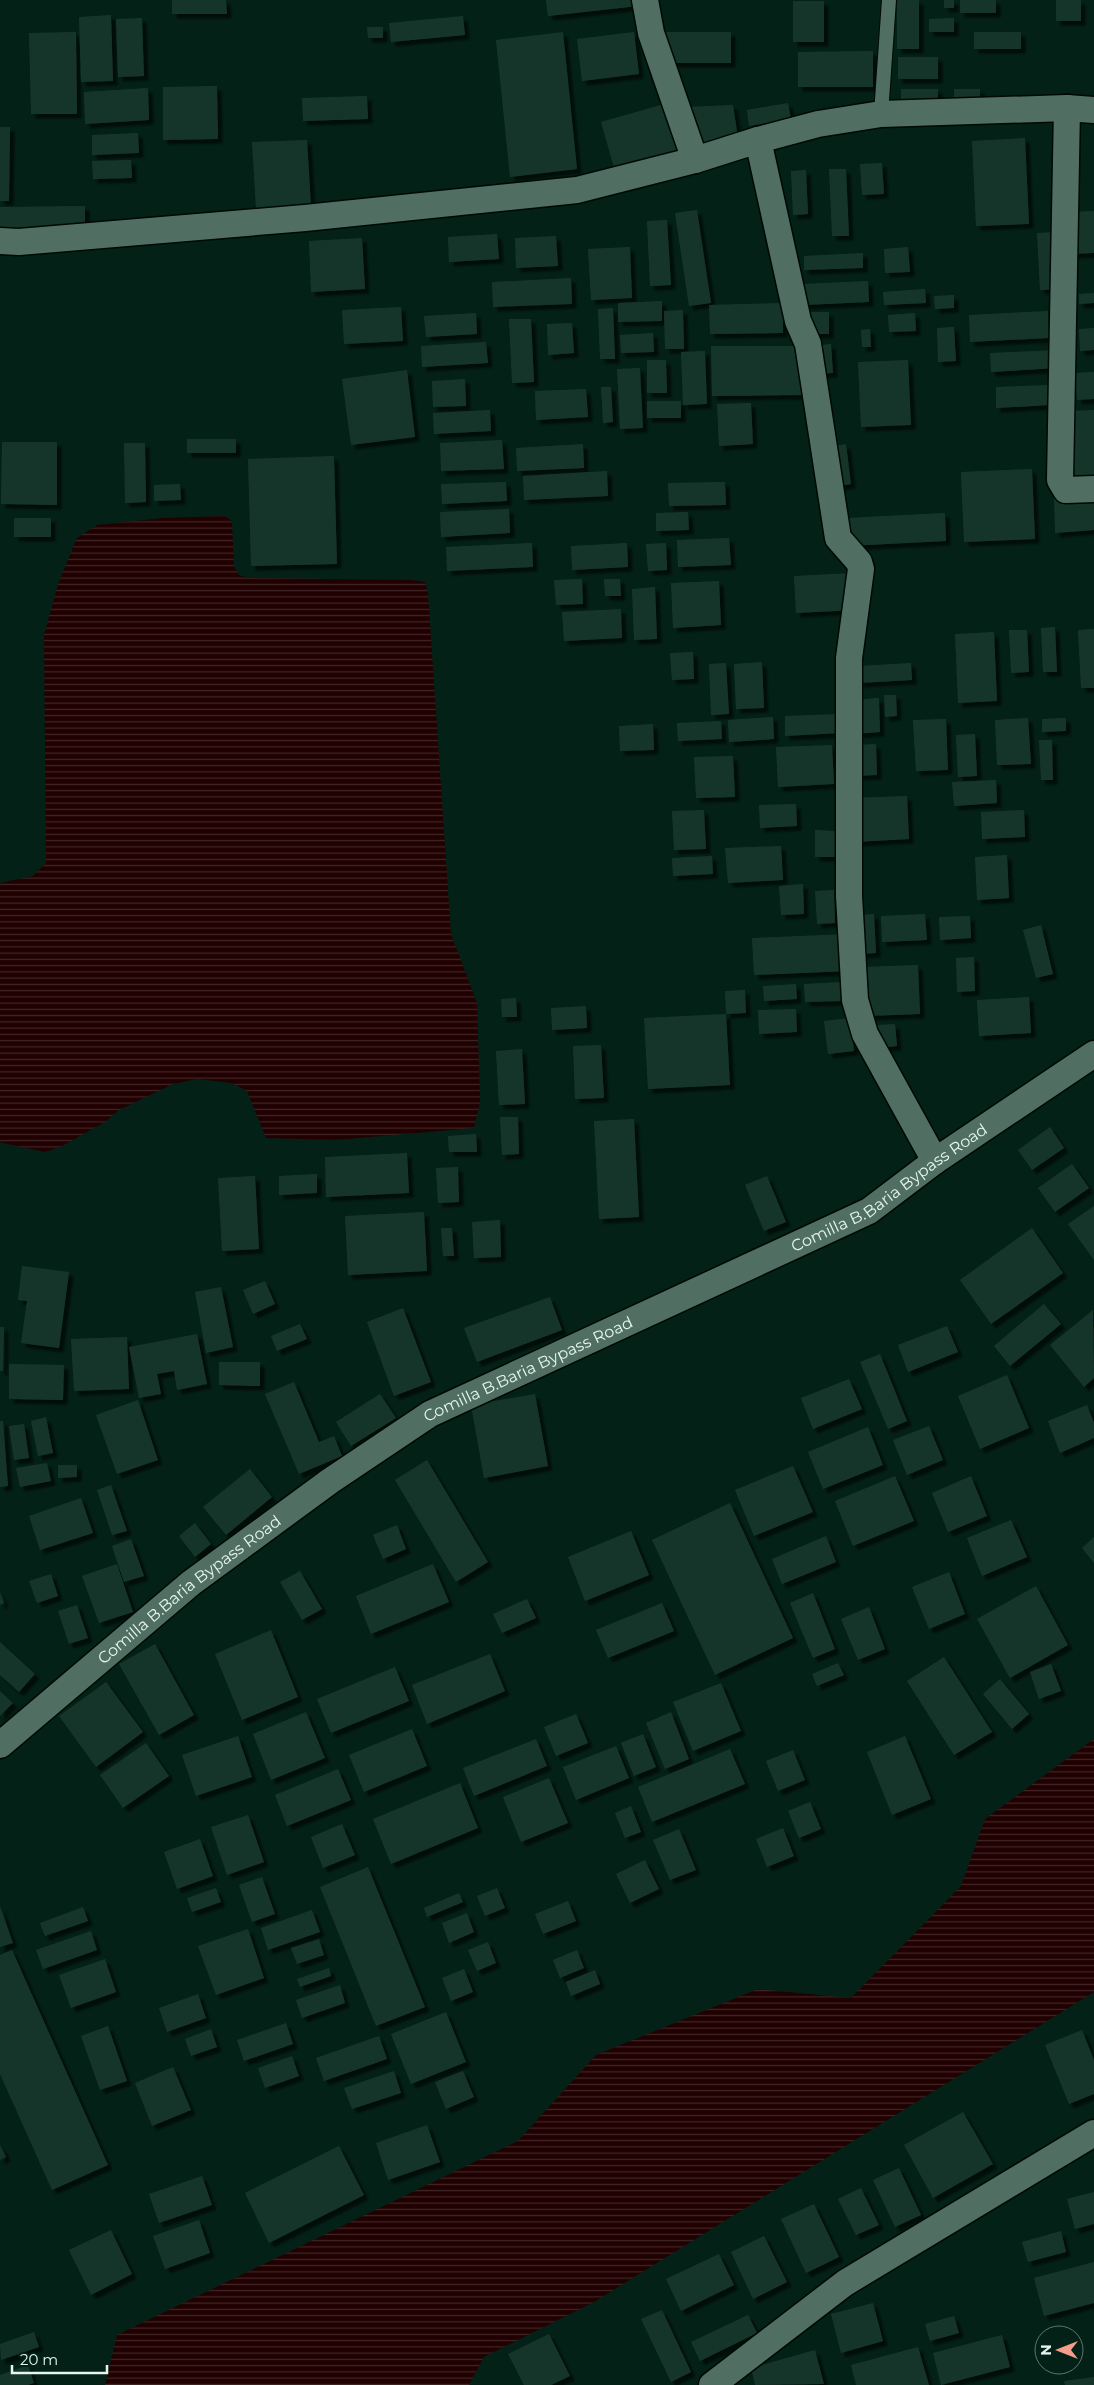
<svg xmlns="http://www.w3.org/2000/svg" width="1094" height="2385" font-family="Montserrat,sans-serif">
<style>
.water{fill:url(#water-rules)}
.building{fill:#19362b;filter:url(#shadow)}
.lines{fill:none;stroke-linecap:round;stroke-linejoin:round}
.lane-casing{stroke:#000904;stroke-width:16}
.street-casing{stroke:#000904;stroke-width:29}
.lane{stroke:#506f62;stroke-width:14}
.street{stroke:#506f62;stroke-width:26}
.labels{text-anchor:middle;stroke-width:4;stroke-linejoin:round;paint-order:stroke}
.street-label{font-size:16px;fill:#e4f6ee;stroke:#032117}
</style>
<defs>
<pattern id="water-rules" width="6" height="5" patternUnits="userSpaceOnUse" patternTransform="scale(1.25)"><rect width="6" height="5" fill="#200000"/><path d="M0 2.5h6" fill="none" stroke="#402626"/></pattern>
<filter id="shadow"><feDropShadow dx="4.5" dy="4.5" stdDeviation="1" flood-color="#0009"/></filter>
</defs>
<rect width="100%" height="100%" fill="#032117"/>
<path class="water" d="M225 516 232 521 234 567 239 575 248 578 412 580 425 582 428 594 451 934 477 1003 480 1102 474 1128 336 1140 266 1138 247 1091 232 1083 197 1079 173 1084 119 1110 105 1122 62 1146 45 1152 3 1143 0 1142V883L33 876 46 863 44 635 58 584 77 538 97 525 163 518Z
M1094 1739V1992L594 2302 484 2357 469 2385H105L117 2335 518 2141 596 2055 758 1989 851 1998 961 1886 985 1819Z"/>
<path class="building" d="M172 0H226L227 14H172Z
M546 0H637L638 6 548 16Z
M897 0H919V49H897Z
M944 0H954V8H944Z
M960 0H996V13H960Z
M1056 0H1081V21H1056Z
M793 1H824V42H793Z
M111 15 113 81 81 82 79 17Z
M463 16 465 35 391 42 389 23Z
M142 18 144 76 118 77 116 19Z
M954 18V32H929V19Z
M367 27H383V38H368Z
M76 32 77 114H31L29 33Z
M563 32 577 169 510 177 496 40Z
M634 32 639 74 582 81 577 39Z
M666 32H731V63H666Z
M974 32H1021V49H974Z
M873 51V87H798V52Z
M898 57H938V79H898Z
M217 86 218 139 163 140V87Z
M148 88 149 120 85 124 84 92Z
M901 89H938V100H901Z
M954 89H980V102H954Z
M367 96 368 119 303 121 302 98Z
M668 103 682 152 615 171 601 122Z
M788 103 791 119 749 126 747 110Z
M733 105 738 138 702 146 687 107Z
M0 127H10L9 201H0Z
M138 133 139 153 92 155V135Z
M1025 138 1029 224 976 226 972 141Z
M307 140 311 206 256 209 252 142Z
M131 160 132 178 93 179 92 161Z
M882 163 884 194 862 195 860 164Z
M829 169H846L849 236H832Z
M806 170 808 214 793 215 791 171Z
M85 206V228L0 230V207Z
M697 210 711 303 689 306 675 213Z
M1094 211V253L1072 254 1070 212Z
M667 220 671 285 650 286 647 221Z
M1058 232 1061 289 1040 290 1037 233Z
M497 234 499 259 449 262 448 237Z
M556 236 558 266 516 268 515 238Z
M362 238 365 289 311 292 309 241Z
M630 247 632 298 591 300 588 249Z
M908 247 910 272 885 273 884 249Z
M863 253V268L804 270V256Z
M571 278 572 304 493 307 492 282Z
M868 281 869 302 804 305 803 284Z
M925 289 926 303 884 305 883 292Z
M1094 293V303L1079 304V294Z
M954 295V308L935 309 934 296Z
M662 301V321L618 322V303Z
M783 303V333L710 334 709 305Z
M401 307 403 341 344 344 342 310Z
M613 308 615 359H600L598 309Z
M683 310 684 349H665L664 311Z
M1048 311 1049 338 970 342 969 315Z
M810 312H829V334H810Z
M476 313 477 334 426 337 424 316Z
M915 313 916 331 889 332 888 315Z
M509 319H531L534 382 512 383Z
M572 323 574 353 548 355 547 324Z
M954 327 956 361 938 362 937 328Z
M1094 328V350L1080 351 1079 329Z
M870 329 871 347H862L861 330Z
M653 333 654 352 621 353 620 335Z
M486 342 488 363 422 367 421 346Z
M831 344 833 373 815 374 812 346Z
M711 346H805L806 395 712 396Z
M1057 350 1058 368 991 372 990 353Z
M705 351 707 404 683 405 681 352Z
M647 360H666L667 393H647Z
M908 360 911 425 861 427 858 362Z
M640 368 643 428 620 429 617 369Z
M407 370 415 437 351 445 342 379Z
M1094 372V399L1077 400 1075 373Z
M465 379 466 406 433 407 432 381Z
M1049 385 1050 405 996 408V387Z
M601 387H611L613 422 603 423Z
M586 389 588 417 536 420 535 391Z
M647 401H681V418H647Z
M751 403 753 444 719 446 717 404Z
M490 410 491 431 434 434 433 413Z
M1094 410V486L1072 487 1068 411Z
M187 439H236V453H187Z
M502 440 504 469 441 471 440 443Z
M2 442H57V505L1 504Z
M124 443H145L146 502 125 503Z
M583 444 584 468 517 471 516 448Z
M846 444 851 484 834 487 828 447Z
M334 456 337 564 251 566 248 459Z
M1032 469 1035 539 964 542 961 472Z
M607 471 608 496 524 500 523 476Z
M506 482 507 501 442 504 441 484Z
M725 482 726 505 669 506 668 483Z
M180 484 181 500 154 501V485Z
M1094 492V530L1055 533 1054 495Z
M509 509 510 533 441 537 440 512Z
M688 512 689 530 656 531V513Z
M945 513 946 541 847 546 846 518Z
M14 518H51V537H14Z
M729 538 731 565 678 567 677 540Z
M532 543 533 567 447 571 446 547Z
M627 543 628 567 572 570 571 546Z
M666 543 667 570 648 571 646 544Z
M853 573 855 610 796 613 794 576Z
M582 579 583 604 556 605 554 580Z
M604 579H620L621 596H605Z
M719 581 721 625 673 628 671 583Z
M655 587 657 639 634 640 632 589Z
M621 609 622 638 564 641 562 612Z
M1055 627 1057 672H1043L1041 628Z
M1094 629V688H1081L1078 630Z
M1009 630H1027L1029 672 1011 673Z
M994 632 997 701 958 703 955 634Z
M693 652 694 679 672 680 670 653Z
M762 662 764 708 736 709 734 664Z
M726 663 729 714 711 715 709 664Z
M911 663 912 680 859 683 858 666Z
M884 695H896L897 716 885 717Z
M879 698 880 732 854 734 852 700Z
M839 714 840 733 785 736V716Z
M773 717 774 739 729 742 728 720Z
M1028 718 1031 764 997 765 995 720Z
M1066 718V731L1042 732V719Z
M946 719 948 770 916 771 913 720Z
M721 721 722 739 678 741 677 723Z
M653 724 654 750 620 751 619 726Z
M975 734 977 776 958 777 956 735Z
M1039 740H1052L1053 780H1041Z
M876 744 877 775 857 776 856 745Z
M832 745 834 784 778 787 776 747Z
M733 756 735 797 696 798 694 757Z
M996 780 997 803 954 806 952 782Z
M907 796 909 839 854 842 851 798Z
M796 804 797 826 760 828 759 805Z
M704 810 706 849 674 850 672 811Z
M1024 810 1025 837 982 839 981 812Z
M815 830 835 831V857H815Z
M781 846 783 880 728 883 725 848Z
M1007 855 1009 898 977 900 975 857Z
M712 856 713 874 673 876 672 858Z
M803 884 804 914 781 915 779 886Z
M834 890 835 923 817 924 815 891Z
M874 914 876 953 860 954 859 915Z
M925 914 927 940 882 942 881 916Z
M970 916 971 938 940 940 939 917Z
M1041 925 1053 974 1036 978 1023 930Z
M848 934 849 971 754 975 752 938Z
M974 957 975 991 957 992 956 958Z
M918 965 920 1014 866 1016 864 967Z
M842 982 843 1001 805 1002 804 984Z
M796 984 797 999 764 1001 763 986Z
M745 990 746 1013 726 1014 725 991Z
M1029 997 1031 1033 979 1036 977 1000Z
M516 998 517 1017H502L501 999Z
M586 1006 587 1028 552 1030 551 1008Z
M796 1009 797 1032 759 1034 758 1010Z
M726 1014 730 1085 648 1089 644 1018Z
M850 1018 854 1051 828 1054 824 1021Z
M895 1024 897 1046 879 1048 877 1025Z
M601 1045 604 1098 575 1099 573 1046Z
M522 1049 525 1104 499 1105 496 1051Z
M500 1117H518L519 1154 502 1155Z
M634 1119 639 1217 599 1219 594 1121Z
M1050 1127 1064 1148 1032 1170 1018 1150Z
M476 1134 477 1152H449L448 1136Z
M407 1153 409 1193 326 1197 325 1157Z
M1072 1164 1089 1188 1055 1212 1038 1188Z
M458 1167 459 1202 438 1203 436 1168Z
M317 1174V1193L279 1195V1176Z
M255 1176 259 1249 222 1251 218 1178Z
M767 1176 786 1222 764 1231 745 1185Z
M1094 1206V1260L1068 1224Z
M424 1212 427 1271 348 1275 345 1216Z
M500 1220 501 1257 474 1258 472 1222Z
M441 1228H452L454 1256H443Z
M1032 1228 1063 1273 991 1324 960 1280Z
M22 1266 69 1272 59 1348 21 1343 27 1301 18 1300Z
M265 1281 275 1304 253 1314 243 1290Z
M221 1287 233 1347 206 1353 195 1292Z
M550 1297 562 1330 477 1362 464 1328Z
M1044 1304 1061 1324 1010 1366 994 1346Z
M403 1308 431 1382 394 1396 367 1322Z
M1093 1310 1094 1378 1084 1387 1050 1345Z
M300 1324 307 1339 277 1351 271 1336Z
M947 1326 958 1352 908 1372 898 1345Z
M0 1327H4L3 1371H0Z
M197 1334 207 1384 177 1390 174 1371 157 1374 161 1394 139 1398 129 1347Z
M127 1337 129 1389 74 1391 71 1339Z
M880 1354 907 1421 888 1429 860 1362Z
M219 1362H260V1386L219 1385Z
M9 1364 64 1365 63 1400 9 1399Z
M1007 1375 1029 1428 980 1449 958 1396Z
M849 1379 862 1409 813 1429 801 1398Z
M294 1382 319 1442 334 1436 342 1456 299 1474 265 1394Z
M380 1394 396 1418 351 1446 336 1422Z
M535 1394 548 1466 484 1478 471 1405Z
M138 1400 158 1460 117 1474 96 1415Z
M1087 1405 1094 1423V1438L1060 1453 1048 1421Z
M46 1417 53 1453 38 1456 31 1421Z
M0 1421H3L8 1486 0 1487Z
M24 1424 29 1458 14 1460 9 1426Z
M929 1426 943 1460 907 1475 893 1440Z
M868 1427 883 1465 823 1489 808 1452Z
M427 1460 488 1562 456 1582 395 1480Z
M47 1463 51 1481 20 1487 16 1468Z
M58 1465H77V1477L58 1478Z
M793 1466 813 1512 754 1536 735 1490Z
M250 1469 272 1497 226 1535 203 1507Z
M895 1476 914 1521 853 1546 835 1501Z
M971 1476 987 1516 948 1532 932 1493Z
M111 1485 127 1531 112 1535 97 1490Z
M81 1498 93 1533 40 1550 29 1516Z
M730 1503 793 1638 715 1675 652 1540Z
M1011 1520 1027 1557 982 1576 967 1538Z
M195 1523 211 1544 195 1557 179 1536Z
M397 1525 406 1549 383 1559 373 1535Z
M631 1531 649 1575 585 1601 568 1557Z
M826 1536 836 1562 782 1584 772 1559Z
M1094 1537V1563L1082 1548Z
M131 1539 144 1576 124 1582 112 1546Z
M117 1564 133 1612 99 1623 82 1576Z
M433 1564 449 1602 371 1634 356 1596Z
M300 1571 322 1609 302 1620 280 1582Z
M949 1572 965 1614 929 1629 912 1587Z
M51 1574 58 1596 37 1603 29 1581Z
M1036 1586 1068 1645 1010 1678 977 1619Z
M0 1592 4 1603 0 1605Z
M813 1593 835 1649 813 1658 790 1603Z
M527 1599 536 1618 502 1633 493 1614Z
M662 1603 674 1631 608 1658 596 1630Z
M77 1605 88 1638 69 1644 58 1611Z
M869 1607 885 1649 858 1660 841 1619Z
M271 1630 298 1697 242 1720 215 1654Z
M0 1642 35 1674 19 1692 0 1675Z
M155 1644 194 1715 159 1735 119 1664Z
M490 1654 505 1691 427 1724 412 1685Z
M944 1657 992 1732 954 1755 907 1681Z
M838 1663 844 1675 817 1686 812 1674Z
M1051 1664 1061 1691 1039 1699 1030 1672Z
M395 1667 409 1701 331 1733 317 1699Z
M1000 1679 1029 1714 1012 1729 983 1694Z
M106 1682 143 1732 96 1767 59 1716Z
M721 1683 741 1731 693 1751 673 1702Z
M0 1691 13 1703 0 1716Z
M306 1712 325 1758 271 1780 253 1734Z
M671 1712 689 1759 665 1769 646 1723Z
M576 1714 588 1743 556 1756 544 1727Z
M412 1729 427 1766 364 1792 349 1755Z
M643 1734 656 1767 634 1776 621 1743Z
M238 1736 252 1777 196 1796 182 1755Z
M905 1736 931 1799 892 1815 867 1752Z
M536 1739 547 1766 474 1796 463 1768Z
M146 1743 169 1776 123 1808 100 1775Z
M616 1746 629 1778 576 1800 563 1767Z
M730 1749 745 1784 652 1822 638 1787Z
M793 1750 805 1780 778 1791 766 1761Z
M338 1769 351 1800 287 1826 275 1795Z
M549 1778 568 1823 521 1842 503 1797Z
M460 1783 478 1828 391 1864 373 1819Z
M810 1802 821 1829 799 1838 788 1811Z
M631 1806 641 1832 625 1838 615 1813Z
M248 1815 264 1862 227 1875 211 1827Z
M342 1824 355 1855 323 1868 311 1837Z
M783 1828 794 1856 767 1867 756 1839Z
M679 1829 696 1870 670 1880 653 1840Z
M200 1839 213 1876 177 1889 164 1852Z
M645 1860 659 1889 630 1903 616 1874Z
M368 1867 425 2007 376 2026 320 1887Z
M262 1877 275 1914 252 1922 239 1885Z
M216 1888 221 1902 192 1912 187 1898Z
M497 1888 505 1908 485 1916 477 1896Z
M459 1893 463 1902 427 1917 424 1908Z
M568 1901 576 1921 543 1934 535 1914Z
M0 1906 13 1943 0 1947Z
M83 1907 88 1921 45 1936 40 1923Z
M312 1910 320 1932 268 1950 261 1928Z
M467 1913 474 1932 449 1943 442 1923Z
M248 1929 264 1978 216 1995 198 1946Z
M91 1931 97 1950 43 1969 36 1950Z
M319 1939 324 1955 297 1964 291 1948Z
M488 1942 496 1963 477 1971 468 1950Z
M12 1950 108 2165 52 2190 0 2074V1955Z
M577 1950 584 1968 560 1978 553 1960Z
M105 1959 116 1992 71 2008 59 1975Z
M329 1968 331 1976 300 1987 297 1979Z
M464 1969 473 1992 451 2001 442 1978Z
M595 1970 600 1984 571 1996 566 1982Z
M340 1985 345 2003 302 2018 296 2000Z
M198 1994 206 2018 167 2032 159 2008Z
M446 2012 466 2062 411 2084 391 2034Z
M286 2023 293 2044 244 2061 237 2040Z
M108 2026 127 2081 100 2090 81 2036Z
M211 2029 217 2047 191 2056 185 2039Z
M1082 2030 1094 2060V2094L1069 2104 1045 2045Z
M379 2036 387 2059 324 2081 316 2058Z
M292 2056 299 2076 265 2088 258 2068Z
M173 2067 191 2110 152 2126 135 2083Z
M394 2071 401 2093 352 2109 344 2088Z
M463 2071 474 2097 446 2109 435 2082Z
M963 2112 993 2164 933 2198 904 2145Z
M427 2125 440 2162 388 2180 376 2143Z
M0 2145 6 2157 0 2160Z
M339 2146 364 2195 269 2243 245 2193Z
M899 2168 921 2215 895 2227 873 2180Z
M202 2176 212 2205 159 2223 149 2194Z
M861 2188 879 2225 856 2235 838 2199Z
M1094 2192V2224L1075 2229 1067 2199Z
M814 2204 839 2257 806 2273 781 2219Z
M199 2220 210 2253 165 2269 153 2236Z
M111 2230 132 2274 91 2295 69 2250Z
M1061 2231 1066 2252 1028 2262 1022 2242Z
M764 2236 787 2282 753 2299 731 2252Z
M719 2254 734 2285 681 2311 666 2279Z
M1094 2262V2303L1044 2316 1034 2278Z
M873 2303 883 2341 841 2353 831 2314Z
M662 2310 691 2372 671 2382 641 2319Z
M748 2315 757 2333 700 2361 691 2342Z
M954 2316 959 2333 930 2341 925 2324Z
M34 2332 39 2347 1 2360 0 2344Z
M549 2334 570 2376 551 2385H524L508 2354Z
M1002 2335 1010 2367 941 2385 933 2353Z
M918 2347 929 2385H856L851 2365Z
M815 2350 824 2384 755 2385 751 2368Z
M28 2365 34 2383 28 2385H0V2375Z
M1094 2377V2385H1065L1064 2381Z"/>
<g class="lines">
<defs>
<path id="lane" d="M881 114 889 0"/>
<g id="street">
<path d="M645 0 651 33 695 160"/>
<path d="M1067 108 1060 480 1066 490 1094 489"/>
<path d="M758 140 798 321 808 344 838 538 859 562 861 569 849 658V896L855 1000 865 1034 935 1161"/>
<path d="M0 241 19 242 305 218 577 190 695 160 758 140 818 124 881 114 1067 108 1094 110"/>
<path id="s1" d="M0 1745 191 1583 330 1481 430 1414 869 1211 935 1161 1094 1054"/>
<path d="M712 2385 845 2283 1094 2133"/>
</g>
</defs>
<use href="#lane" class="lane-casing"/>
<use href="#street" class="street-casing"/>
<use href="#lane" class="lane"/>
<use href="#street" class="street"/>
</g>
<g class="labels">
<g class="street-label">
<text dy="6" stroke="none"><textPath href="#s1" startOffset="1056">Comilla B.Baria Bypass Road</textPath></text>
<text dy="6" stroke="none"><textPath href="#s1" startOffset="651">Comilla B.Baria Bypass Road</textPath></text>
<text dy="6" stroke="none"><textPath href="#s1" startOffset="245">Comilla B.Baria Bypass Road</textPath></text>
</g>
</g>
<g transform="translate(1059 2350) rotate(270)"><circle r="24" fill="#032117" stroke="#5d766d"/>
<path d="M0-4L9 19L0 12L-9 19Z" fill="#f49e89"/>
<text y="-8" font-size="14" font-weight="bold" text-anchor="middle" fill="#e4f6ee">N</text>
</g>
<path d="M12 2365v8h95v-8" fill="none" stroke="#e4f6ee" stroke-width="2.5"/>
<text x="20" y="2365" font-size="15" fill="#e4f6ee" stroke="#032117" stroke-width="4" paint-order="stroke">20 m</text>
</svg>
